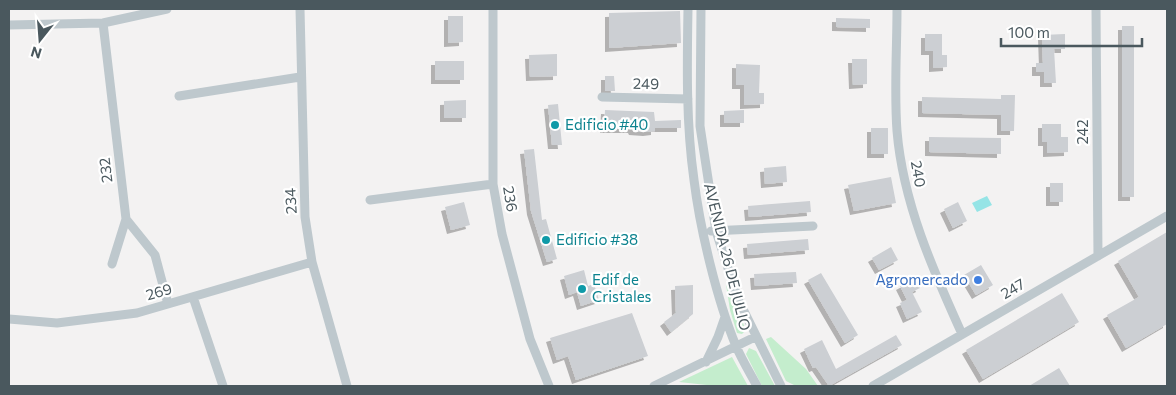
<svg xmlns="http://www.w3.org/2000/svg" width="1176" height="395" font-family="Commissioner,sans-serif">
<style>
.green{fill:#c4edcd}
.water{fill:#95e4e6}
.building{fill:#cccfd3;filter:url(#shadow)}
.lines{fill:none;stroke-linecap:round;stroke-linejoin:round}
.minor{stroke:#bec8cd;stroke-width:9}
.culture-dot{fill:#0f9aa8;stroke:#fff;stroke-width:2}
.shop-dot{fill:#3f7fe0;stroke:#fff;stroke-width:2}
.labels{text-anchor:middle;stroke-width:4.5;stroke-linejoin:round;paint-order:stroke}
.street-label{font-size:15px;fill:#4a585e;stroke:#fff}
.culture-label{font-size:15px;fill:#0d838f;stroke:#fff;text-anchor:start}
.shop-label{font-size:15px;fill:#366cbe;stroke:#fff;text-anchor:end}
</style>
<defs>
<filter id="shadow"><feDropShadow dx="-4" dy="4" stdDeviation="0" flood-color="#0004"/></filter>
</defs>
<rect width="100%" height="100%" fill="#f3f2f2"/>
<path class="green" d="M726 284 746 330 742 334 737 333 730 310Z
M771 337 806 369 818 386H796L786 381 766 339Z
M749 348 756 351 775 386H762L746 354Z
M732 357 748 386H716L679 382Z"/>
<path class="water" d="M987 196 992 205 977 212 972 203Z"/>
<path class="building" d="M680 11 681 43 609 48V13Z
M448 16H463V42L448 43Z
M836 18 870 19V28L836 27Z
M1122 26H1134V197H1122Z
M925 34H942V55H947V67L933 68V51H925Z
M1065 34V49H1054L1056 83H1044V72H1036V63H1043L1042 35Z
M557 54V76L530 77 529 55Z
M852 59H867V84L853 85Z
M435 61H464V80H435Z
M736 64 760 65 759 93H764V104L744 105V85H736Z
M605 76H614L615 91H605Z
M1001 95H1015L1014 131H1001V115L922 113V97L1001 99Z
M466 100V118H444V101Z
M558 104 562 145H552L548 105Z
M605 110 654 112 655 121 681 120V128H655V131L647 132 633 131 632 129H604Z
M744 110V123H724V111Z
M1042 124H1061V137H1068V152L1047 153V142H1042Z
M871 128H888V154H871Z
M929 137 1001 138V154L929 152Z
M534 149 542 220 546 219 557 259 547 262 531 211 524 150Z
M786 166 787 182 765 184 764 168Z
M891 177 896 203 854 211 848 185Z
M1050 183H1063V202H1050Z
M810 201 811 212 749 217 748 206Z
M464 202 470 225 451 230 445 207Z
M958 202 967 221 953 228 944 209Z
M1167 232V324L1126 348 1107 315 1139 297 1118 261Z
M808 239 809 250 748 255 747 244Z
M891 247 898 260 879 270 872 258Z
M981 265 993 285 976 295 964 275Z
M584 270 588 286 594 284 599 300 581 306 577 292 569 295 564 276Z
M796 272 797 283 755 286 754 274Z
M821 273 858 335 845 343 808 280Z
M915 278 920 288 912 292 922 312 907 319 900 303 907 300 900 286Z
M693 285V314L671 332 664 322 676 313 675 286Z
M1062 293 1079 322 983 379 966 350Z
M632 313 648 356 576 380 568 356 557 360 550 338Z
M896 335 902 345 829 386 816 367 813 368 804 349 822 340 836 369Z
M1059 368 1070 386H1029Z"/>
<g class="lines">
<path class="minor" d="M300 9 305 217 312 262 347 386
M493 9V184L502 234 530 339 549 386
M688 9C687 65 686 124 694 180 700 229 717 300 736 346 742 360 750 373 757 386
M701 9 700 126 716 231 738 299 781 386
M897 9C897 49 894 91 897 131 903 203 933 270 962 334
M1096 9 1098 256
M103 23 126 219 155 255 168 304
M9 25 103 23 167 9
M179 96 300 77
M602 97 688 99
M370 200 493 184
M711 231 813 226
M112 264 126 219
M193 297 223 386
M9 319 57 323 137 313 312 262
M706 362 718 337 725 317
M654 386 755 337
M873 386 1167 216"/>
</g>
<g class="culture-dot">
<circle cx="555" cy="125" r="5"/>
<circle cx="546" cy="240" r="5"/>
<circle cx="582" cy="289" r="5"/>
</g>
<circle class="shop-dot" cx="978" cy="280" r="5"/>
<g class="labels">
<g class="street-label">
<text transform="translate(646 84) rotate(1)" y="5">249</text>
<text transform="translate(1083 132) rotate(-90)" y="5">242</text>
<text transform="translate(106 170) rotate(-97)" y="5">232</text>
<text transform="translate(918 174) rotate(80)" y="5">240</text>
<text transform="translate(510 199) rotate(81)" y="5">236</text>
<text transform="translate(291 201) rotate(-93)" y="5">234</text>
<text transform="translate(727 257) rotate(76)" y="5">AVENIDA 26 DE JULIO</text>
<text transform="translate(1013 289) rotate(-30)" y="5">247</text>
<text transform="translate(159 292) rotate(-16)" y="5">269</text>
</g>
<g class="culture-label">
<text x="565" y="130">Edificio #40</text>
<text x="556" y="245">Edificio #38</text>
<text x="592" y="285">Edif de<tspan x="592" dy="17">Cristales</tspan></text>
</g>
<g class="shop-label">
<text x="968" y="285">Agromercado</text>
</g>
</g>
<rect width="1176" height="395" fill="none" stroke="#4a585e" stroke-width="20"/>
<g transform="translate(40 40) rotate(197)" stroke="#ffffff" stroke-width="4" paint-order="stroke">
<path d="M0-4L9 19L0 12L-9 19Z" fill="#4a585e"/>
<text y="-8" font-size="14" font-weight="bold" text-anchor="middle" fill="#4a585e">N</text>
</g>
<path d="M1001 38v8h141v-8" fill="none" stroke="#4a585e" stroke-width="2.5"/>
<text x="1008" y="38" font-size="15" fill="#4a585e" stroke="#ffffff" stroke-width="4" paint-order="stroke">100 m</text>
</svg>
